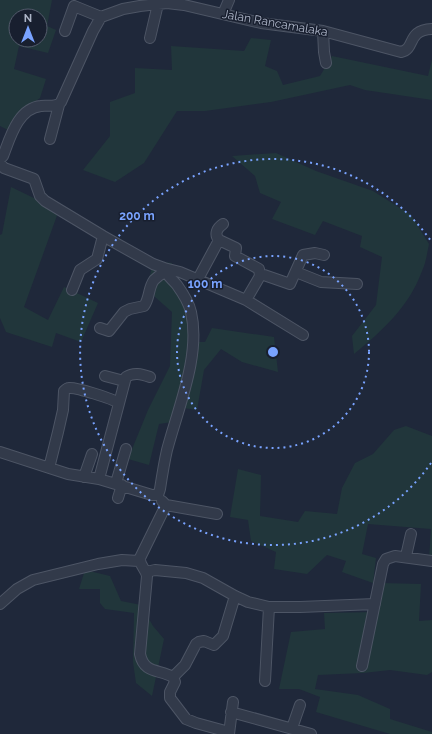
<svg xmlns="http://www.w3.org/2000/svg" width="432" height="734" font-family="Raleway,sans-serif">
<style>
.green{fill:#21363b;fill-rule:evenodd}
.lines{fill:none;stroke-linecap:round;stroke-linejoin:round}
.minor-casing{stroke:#4d5565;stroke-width:12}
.minor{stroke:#323a4a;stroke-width:10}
.ring{fill:none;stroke:#79a3ff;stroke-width:2;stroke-dasharray:2 4}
.labels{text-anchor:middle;stroke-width:3;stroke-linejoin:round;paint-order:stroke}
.street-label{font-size:12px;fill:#adb5c7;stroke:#181f2f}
.centre{fill:#79a3ff;stroke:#181f2f;stroke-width:2}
.ring-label{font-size:12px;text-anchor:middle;font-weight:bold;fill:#79a3ff;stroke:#181f2f;stroke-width:3;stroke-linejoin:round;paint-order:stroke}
</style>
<rect width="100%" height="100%" fill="#1f283a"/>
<path class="green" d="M0 0H52L47 26 56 30 48 53 19 46 14 69 46 79 40 98 23 110 10 131 0 126ZM16 16H40V40H16Z
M251 38 271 40 265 66 277 71 283 85 320 76 332 56 428 76 432 60V100L365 90 350 85 271 102 205 111H177L144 163 115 182 83 170 110 136V102L135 93V68L172 70 171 46 244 51Z
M276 153 316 171 373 191 411 215 429 244C427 253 426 263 422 271 409 307 382 331 354 354L352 336 376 305 382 257 360 247 362 236 323 221 315 235 272 219 281 202 260 193 255 176 232 156Z
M11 187 59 210 24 307 48 320 64 287 98 303 81 342 56 333 52 347 6 332 0 318V235L2 234Z
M153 261 172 263 178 292 192 298 191 342H205L212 328 274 337 278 372 242 362 221 349 204 370 197 410 177 407 172 422 159 424 149 465 128 459 148 410 170 366 172 312 147 290Z
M406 426 432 436V559H429L431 529 368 524 362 554 376 558 373 583 342 572 346 561 327 555 307 574 274 569 276 552 251 541 248 520 230 517 238 469 261 475 260 516 298 522 305 511 337 514 342 488 355 463 373 454 394 430Z
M85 570 110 576 121 601 141 605 153 626 164 639 152 696 136 683 133 662 134 613 105 609 100 603V589H79Z
M381 583 421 584 419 621 432 620V672L427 675 390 670 363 673 318 675 315 689 358 695 390 709V719L432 732V734H390L316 712 320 697 299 689H279L291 632 325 629 324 613 376 612Z"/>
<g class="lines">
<defs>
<path id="minor" d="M223 14 229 0
M65 31 74 6 101 17
M323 31 324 52 326 63
M150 38 158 4
M50 139 59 105
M0 159 3 156C10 138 18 108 41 106 48 105 56 108 61 102L93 31 101 17 123 9 140 6 167 3 184 5 261 23 323 31 401 52C416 49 406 30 432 29
M0 163 4 168 34 179 40 196 45 201 103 236 153 264 164 268C166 275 172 279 177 285 182 292 189 303 191 312 201 355 178 408 167 450 164 463 162 476 160 489L158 495
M223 224C217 228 214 234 219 240L236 248 235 256 259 269 260 276
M164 268 180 272 246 300 303 335
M296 272 321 282 357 284
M198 279 219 240
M72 290 80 270 97 259 103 236
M246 300 260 276 264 275 290 284 303 255 315 253 324 255
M100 328 109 331 124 312 130 309 144 306C150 298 148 288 154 280 157 277 161 274 165 272
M105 376 124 381
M0 452 68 474 99 479 152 495H158
M49 468 58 432 63 410 64 391C66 389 67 388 69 388 76 387 113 399 119 403
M84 477 92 454
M99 479 126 377C134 372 141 374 150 377
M116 483 126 449
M118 498 122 485
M162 501 166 505 217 514
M166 505 140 558C139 565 146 569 147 576L140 654C144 674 159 669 173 677
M406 556 411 534
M146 572 155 570 186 573 203 578 235 596 248 602 269 607H300L375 604
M0 604 17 589 33 580 98 564 122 560 139 561
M362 666 383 564 386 559 395 556 432 561
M173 677 185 665 196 644 199 642 204 641 214 645 223 636 235 596
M173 677 175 682 170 692V698L186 719 196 723 229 732
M265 681 269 607
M231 712 311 734
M292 728 300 705
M229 734 233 702"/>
</defs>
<use href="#minor" class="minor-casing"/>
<use href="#minor" class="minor"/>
</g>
<g class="ring">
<circle cx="273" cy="352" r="96"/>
<path d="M431 463A193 193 0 1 1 431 241"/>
</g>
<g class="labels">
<g class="street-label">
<text transform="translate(275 23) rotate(10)" y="4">Jalan Rancamalaka</text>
</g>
</g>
<circle cx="273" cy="352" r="6" class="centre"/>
<g class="ring-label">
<text x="137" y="220">200 m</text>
<text x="205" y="288">100 m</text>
</g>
<g transform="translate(28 28)"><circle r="19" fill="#181f2f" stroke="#545b6c"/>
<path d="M0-3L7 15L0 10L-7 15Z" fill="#79a3ff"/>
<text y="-6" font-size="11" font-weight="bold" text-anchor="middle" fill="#adb5c7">N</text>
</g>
</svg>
